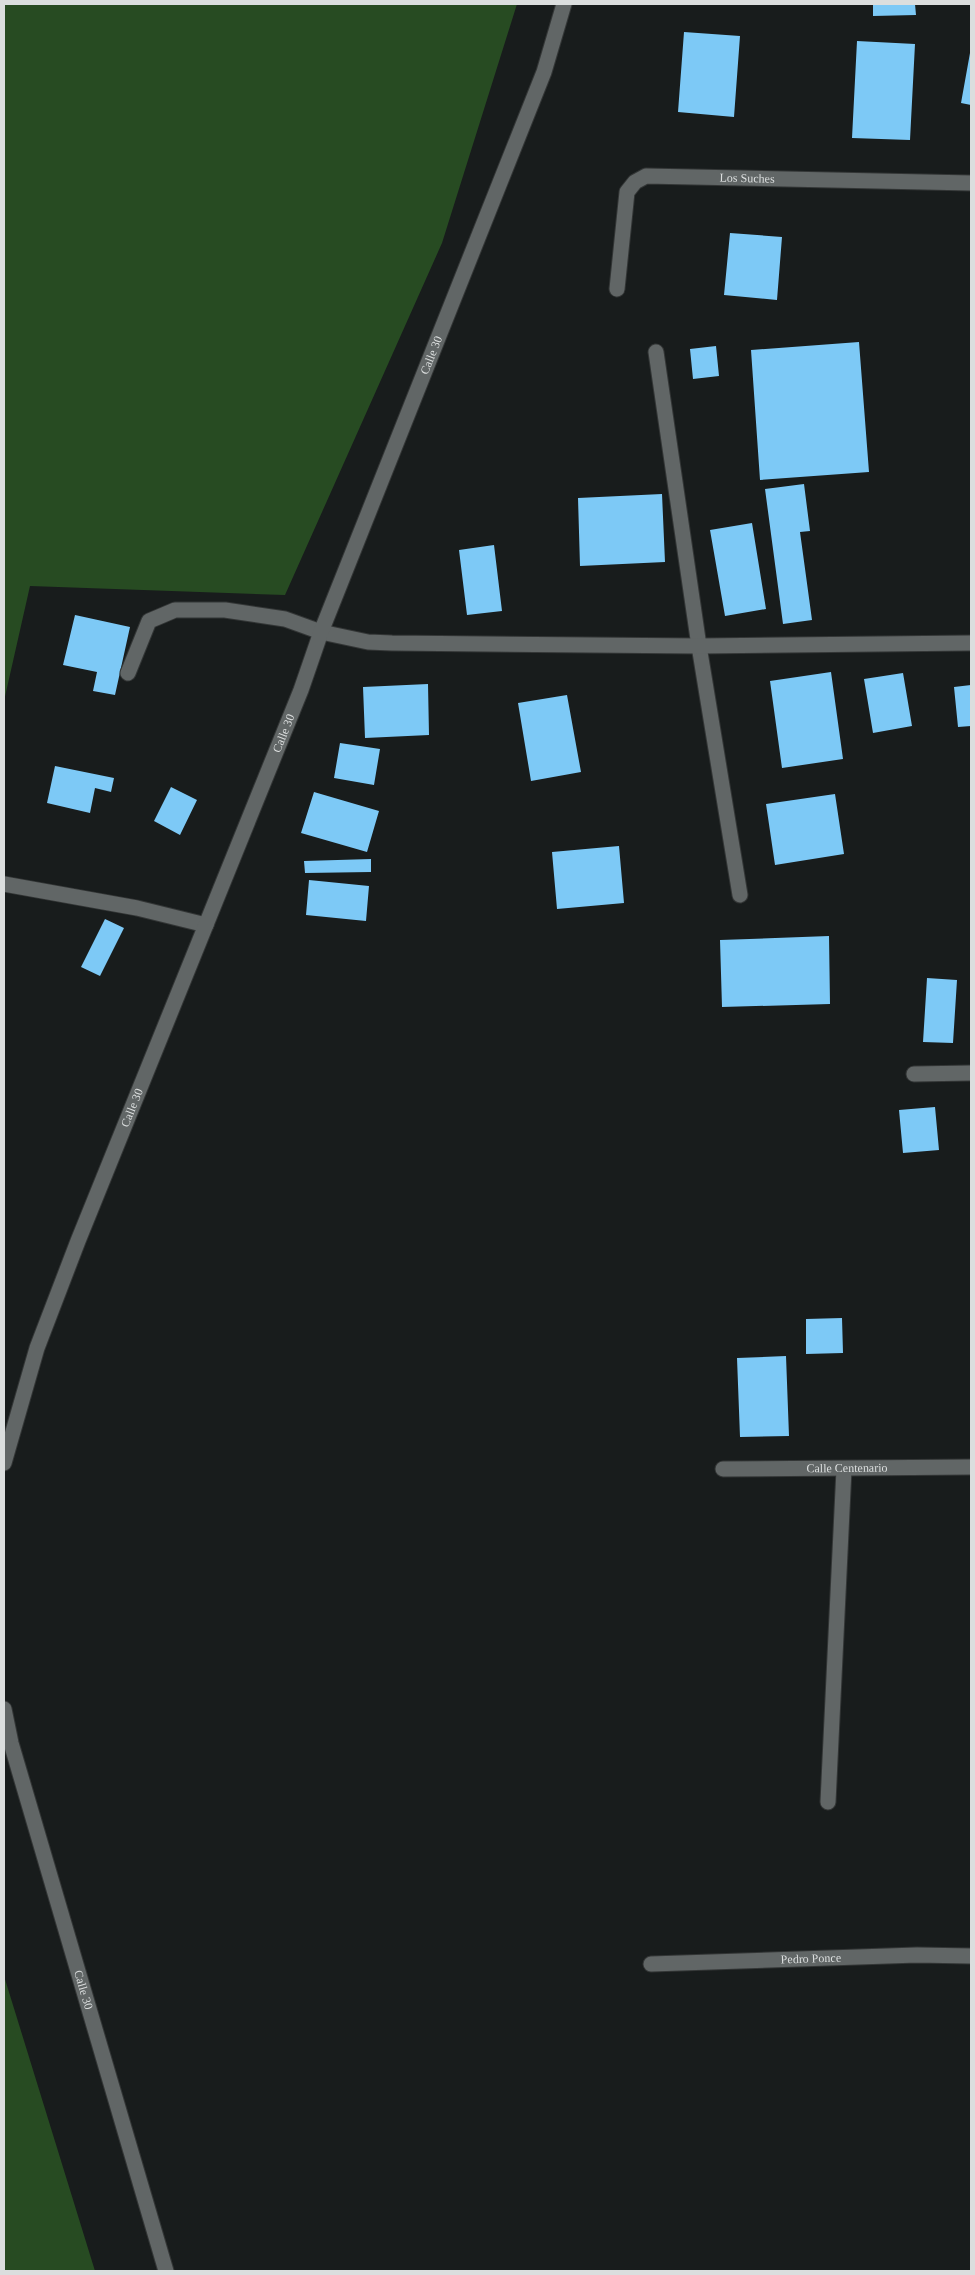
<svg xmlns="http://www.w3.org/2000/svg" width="975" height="2275" font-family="'Times New Roman',serif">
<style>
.green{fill:#274b22}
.building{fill:#7dc9f6}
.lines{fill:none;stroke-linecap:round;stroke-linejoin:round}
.minor-casing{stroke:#333636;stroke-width:17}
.minor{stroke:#616666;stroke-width:15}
.labels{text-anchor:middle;stroke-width:5;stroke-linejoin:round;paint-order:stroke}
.street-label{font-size:12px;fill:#dbdede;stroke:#050606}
</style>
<rect width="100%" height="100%" fill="#181c1c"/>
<path class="green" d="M4 4H517L442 243 285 595 30 586 4 701Z
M4 1976 95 2271H4Z"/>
<path class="building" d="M873 4H915L916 15 873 16Z
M684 32 740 36 734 117 678 112Z
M857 41 915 44 910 140 852 138Z
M970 53 971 54V105L961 103Z
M730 233 782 237 777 300 724 295Z
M859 342 869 472 760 480 751 350Z
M716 346 719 376 693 379 690 349Z
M804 484 810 531 800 532 812 620 783 624 765 489Z
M662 494 665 562 580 566 578 498Z
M752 523 766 609 725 616 710 530Z
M494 545 502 611 467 615 459 550Z
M75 615 130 627 115 695 93 691 97 672 63 665Z
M831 672 843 759 782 768 770 681Z
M903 673 912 726 873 733 864 679Z
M428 684 429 735 365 738 363 687Z
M971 685V726L958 727 954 687Z
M567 695 581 772 531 781 518 703Z
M340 743 380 749 374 785 334 778Z
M55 766 114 778 111 792 95 788 90 813 47 803Z
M171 787 197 800 180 835 154 821Z
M314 792 379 811 367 852 301 833Z
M835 794 844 854 775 865 766 804Z
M619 846 624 903 557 909 552 852Z
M371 859V872L305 873 304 861Z
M309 880 369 886 366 921 306 915Z
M105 919 124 928 100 976 81 967Z
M829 936 830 1004 722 1007 720 940Z
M927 978 957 980 953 1043 923 1042Z
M935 1107 939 1150 903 1153 899 1110Z
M842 1318 843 1353 806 1354V1319Z
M786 1356 789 1436 740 1437 737 1358Z"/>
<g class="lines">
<defs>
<g id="minor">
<path id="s1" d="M617 289 627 192 635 182 646 176 971 183"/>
<path d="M656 352 699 646 740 895"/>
<path d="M128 673 149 621 175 610H225L285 619 321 632 368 642 392 643 699 646 971 643"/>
<path d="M4 884 137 908 206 925"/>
<path d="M914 1074 971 1073"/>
<path id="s2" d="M4 1463 37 1348 78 1241 301 690 321 632 544 72 564 4"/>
<path id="s3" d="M723 1469 971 1467"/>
<path id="s4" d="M4 1709 11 1743 166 2271"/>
<path d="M828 1802 844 1469"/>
<path id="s5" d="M651 1964 917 1955 971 1956"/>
</g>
</defs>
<use href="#minor" class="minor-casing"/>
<use href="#minor" class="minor"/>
</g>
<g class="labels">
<g class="street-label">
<text dy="4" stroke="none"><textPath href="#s1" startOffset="224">Los Suches</textPath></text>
<text dy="4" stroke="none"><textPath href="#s2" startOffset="1188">Calle 30</textPath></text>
<text dy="4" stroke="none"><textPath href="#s2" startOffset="782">Calle 30</textPath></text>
<text dy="4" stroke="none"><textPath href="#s2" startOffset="378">Calle 30</textPath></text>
<text dy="4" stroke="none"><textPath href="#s3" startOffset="124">Calle Centenario</textPath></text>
<text dy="4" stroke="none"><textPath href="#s5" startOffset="160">Pedro Ponce</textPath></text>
<text dy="4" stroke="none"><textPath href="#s4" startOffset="292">Calle 30</textPath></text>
</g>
</g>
<rect width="975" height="2275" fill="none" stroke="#dbdede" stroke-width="10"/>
</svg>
